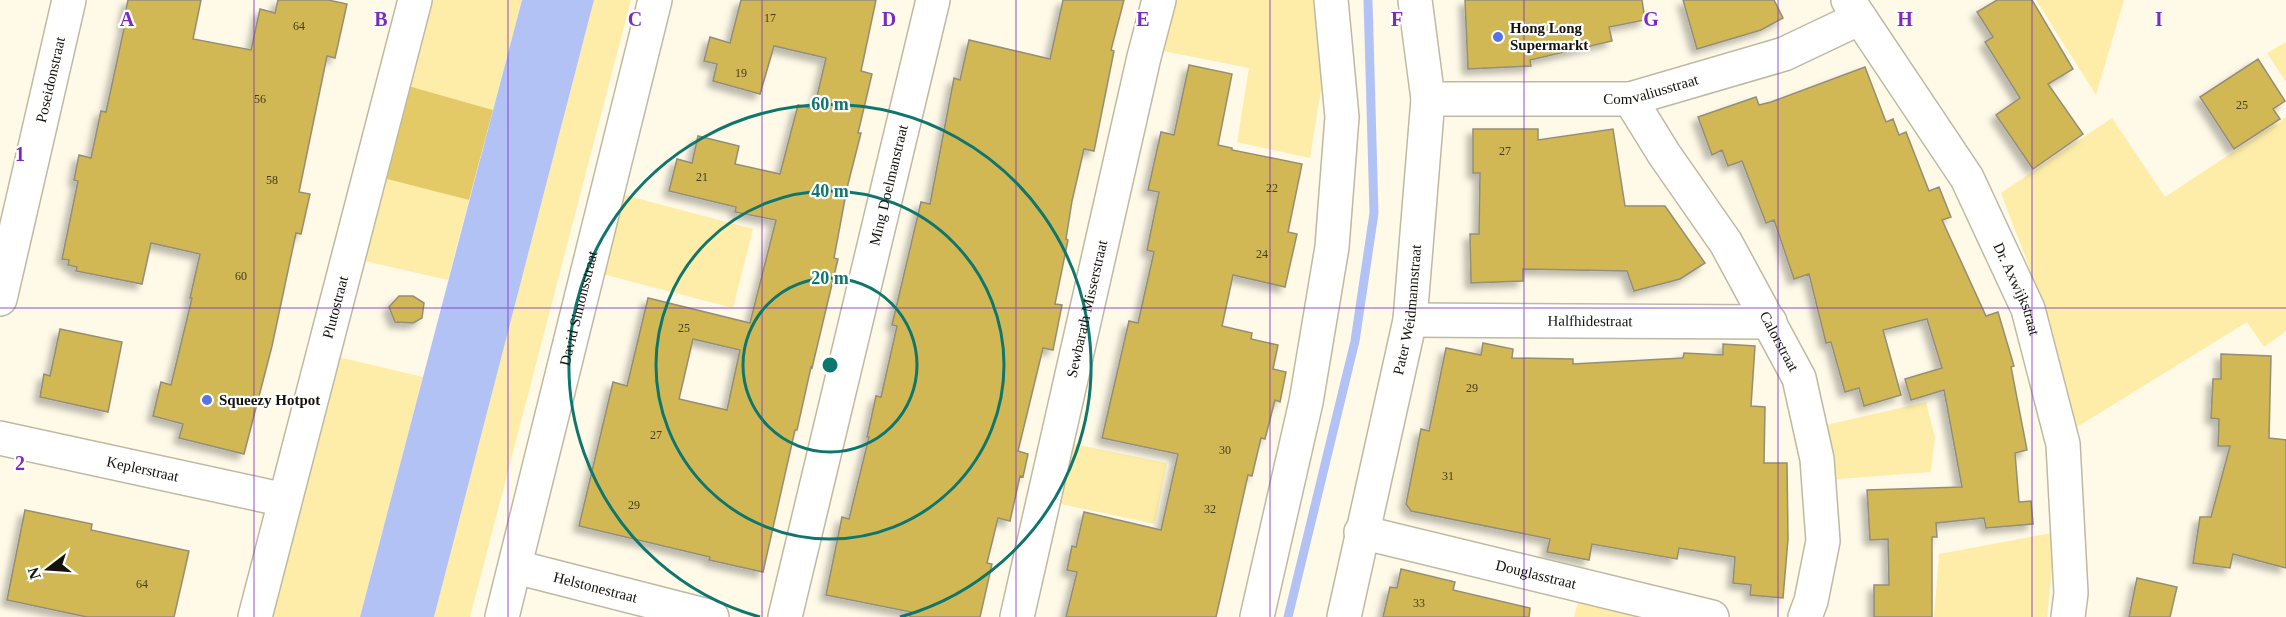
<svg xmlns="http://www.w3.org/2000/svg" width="2286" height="617" font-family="Georgia,serif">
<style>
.green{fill:#feeda9}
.forest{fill:#e3ca66}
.water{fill:#b2c2f5}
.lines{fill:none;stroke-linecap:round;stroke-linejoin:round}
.stream{stroke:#b2c2f5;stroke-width:9}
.building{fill:#d1b854;stroke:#938e78;stroke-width:1.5;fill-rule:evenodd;filter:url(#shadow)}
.minor-casing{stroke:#beb9a3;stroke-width:36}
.minor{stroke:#fff;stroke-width:33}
.grid{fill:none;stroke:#7b2cbf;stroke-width:1.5;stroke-opacity:0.55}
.ring{fill:none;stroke:#0f766e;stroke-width:3}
.poi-dot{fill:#5771e7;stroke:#fff;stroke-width:2}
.labels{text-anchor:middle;stroke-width:4.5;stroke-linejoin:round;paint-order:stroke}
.number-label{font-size:12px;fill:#443c1d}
.poi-label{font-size:15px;font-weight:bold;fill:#15130b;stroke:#fff;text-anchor:start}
.street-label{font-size:15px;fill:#15130b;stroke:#fff}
.grid-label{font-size:20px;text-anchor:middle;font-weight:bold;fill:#7b2cbf;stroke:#fff;stroke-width:4.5;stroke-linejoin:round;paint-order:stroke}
.centre{fill:#0f766e;stroke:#fff;stroke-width:3}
.ring-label{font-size:18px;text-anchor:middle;font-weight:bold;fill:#0f766e;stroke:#fff;stroke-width:4.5;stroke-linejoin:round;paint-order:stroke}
</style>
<defs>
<filter id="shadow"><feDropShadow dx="-5.5" dy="5.5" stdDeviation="3" flood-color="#0004"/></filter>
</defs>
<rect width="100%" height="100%" fill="#fffae8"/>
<path class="green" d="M429 0H522L493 110 405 85Z
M594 0H631L470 617H434Z
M1170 0H1313L1322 84 1310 158 1237 142 1249 68 1158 50Z
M2036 0H2124L2096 95Z
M2286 42V82L2267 53Z
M2286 117V331L2264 347 2247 322 2077 427 2045 309 2001 193 2112 118 2165 197Z
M383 178 469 200 448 280 360 260Z
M621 194 753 229 733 308 602 274Z
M334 356 423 377 360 617H268Z
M1926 402 1935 437 1931 472 1826 480 1817 427Z
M1064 442 1167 463 1155 524 1051 502Z
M2051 533 2053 560 2047 617H1934L1939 554Z
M1578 602 1643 617H1574Z"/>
<path class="forest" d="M405 85 493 110 469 200 383 178Z"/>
<path class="water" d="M522 0H594L434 617H360Z"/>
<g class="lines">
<path class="stream" d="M1288 617 1355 341 1374 213 1368 0"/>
</g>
<path class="building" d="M128 0H201L193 39 251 50 260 9 275 13 278 0H328L347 4 335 58 327 56 299 192 310 194 301 234 296 233 272 346 244 454 179 438 183 424 153 416 161 382 171 385 192 298H190L200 254 151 243 142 284 76 271 77 267 68 265 69 260 62 259 78 181 74 180 79 155 91 158 101 111 106 112 125 24 123 23Z
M741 0H876L861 71 872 74 858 133H861L847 188 834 258 838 259 812 368 811 367 797 430H795L763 572 709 560 710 557 579 526 613 382 627 386 648 298 750 323 776 220 735 212 736 207 669 191 677 159 692 163 698 136 739 146 735 164 780 174 798 105 814 109 826 58 774 46 760 94 713 81 717 64 704 61 710 37 730 43ZM693 339 740 350 727 410 679 399Z
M1063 0H1124L1111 50 1114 51 1094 151 1084 149 1072 201 1066 239 1068 240 1055 304 1062 305 1053 350 1043 348 1018 451 1028 454 1023 477 1020 476 1010 521 998 518 987 563 992 564 980 617H910L911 612 826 595 842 517 849 519 869 437H867L876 396 881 397 897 326 892 325 921 202 930 204 954 78 960 80 969 40 1050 59Z
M1465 0H1642L1645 20 1609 27 1612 41 1530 60 1531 66 1468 69Z
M1683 0H1774L1783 18 1761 30 1697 49Z
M1997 0H2032L2073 69 2048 84 2083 134 2033 169 1996 115 2020 98 1985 42 1993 37 1977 12Z
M2258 59 2285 101 2273 109 2280 119 2234 149 2200 97Z
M1189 65 1232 74 1218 145 1232 148V150L1302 164 1288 232 1297 234 1285 287 1233 275 1222 326 1252 333 1251 339 1278 345 1273 369 1286 372 1280 402 1275 400 1265 439 1261 438 1252 476 1248 475 1216 617H1066L1077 572 1067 570 1072 546 1076 547 1084 512 1161 530 1178 454 1102 438 1129 321 1138 323 1154 252 1147 250 1159 192 1148 190 1161 132 1174 135Z
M1865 67 1886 122 1893 119 1899 135 1906 132 1929 191 1939 187 1951 217 1942 220 1986 316 1998 312 2014 366 2011 367 2027 450 2015 453 2019 502 2031 501 2033 524 1986 528 1984 518 1936 523 1937 537H1932V617H1874V585H1889L1888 539 1870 540 1867 490 1962 487 1944 390 1911 400 1905 379 1942 368 1927 319 1883 330 1901 395 1864 406 1859 388 1845 392 1831 342 1826 343 1809 274 1794 279 1774 220 1766 223 1742 161 1728 166 1722 150 1712 155 1698 117 1756 97 1759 105 1771 102Z
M1473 129H1538V140L1613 129 1625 206H1665L1705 263 1680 279 1634 291 1627 271 1523 269V281L1471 283 1470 234H1479L1480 173H1473Z
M399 296H413L424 303 422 318 413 323 395 322 389 307Z
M60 329 122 342 108 412 40 397 44 374 50 376Z
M1483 343 1513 349 1512 358 1573 359V364L1683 358 1684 353 1723 355V344L1755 346 1751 406 1765 407 1764 463H1787L1788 539 1783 598 1750 595 1751 585 1733 583 1735 557 1679 548 1677 559 1592 544 1589 560 1547 552 1550 539 1411 511 1406 504 1421 429 1429 431 1446 348 1481 355Z
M2221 354 2271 356 2269 438 2286 440V568L2233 554 2230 568 2193 563 2200 517H2211L2230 446H2218L2219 419 2211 418 2213 379H2221Z
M25 510 92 524 91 530 189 551 174 617H87L7 600Z
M1401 569 1455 582 1453 590 1530 608 1529 617H1383L1390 587 1397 588Z
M2137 578 2177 587 2170 617H2129Z"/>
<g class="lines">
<defs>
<g id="minor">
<path id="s1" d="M1848 0 1967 178 2028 309 2063 444 2071 593 2068 617"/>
<path id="s2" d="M1428 99H1630L1784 54 1860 18"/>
<path id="s3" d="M1630 99 1664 154 1726 243 1799 378 1817 459 1823 541 1811 601 1805 617"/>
<path id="s4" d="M0 299 69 0"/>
<path id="s5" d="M1410 320 1770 322"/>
<path id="s6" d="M0 438 285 500"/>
<path id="s7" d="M1361 532 1712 617"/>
<path id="s8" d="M516 567 712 617"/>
<path id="s9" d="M255 617 415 0"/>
<path id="s10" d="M502 617 655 0"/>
<path id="s11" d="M785 617 933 0"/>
<path id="s12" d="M1017 617 1144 57 1159 0"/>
<path d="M1257 617 1306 402 1332 247 1342 117 1331 0"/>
<path id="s13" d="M1344 617 1410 320 1428 99 1415 0"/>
</g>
</defs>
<use href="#minor" class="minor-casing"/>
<use href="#minor" class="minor"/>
</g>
<path class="grid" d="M254 0V617M508 0V617M762 0V617M1016 0V617M1270 0V617M1524 0V617M1778 0V617M2032 0V617M0 308H2286"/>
<g class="ring">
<circle cx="830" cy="365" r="87"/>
<circle cx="830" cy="365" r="174"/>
<path d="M760 617A261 261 0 1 1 900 617"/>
</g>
<g class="poi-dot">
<circle cx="1498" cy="37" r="6"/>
<circle cx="207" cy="400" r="6"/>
</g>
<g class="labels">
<g class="number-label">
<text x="770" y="22">17</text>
<text x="299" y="30">64</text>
<text x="741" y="77">19</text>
<text x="260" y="103">56</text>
<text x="2242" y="109">25</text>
<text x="1505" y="155">27</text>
<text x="702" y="181">21</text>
<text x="272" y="184">58</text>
<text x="1272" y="192">22</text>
<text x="1262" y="258">24</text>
<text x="241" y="280">60</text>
<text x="684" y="332">25</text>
<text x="1472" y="392">29</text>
<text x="656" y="439">27</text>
<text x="1225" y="454">30</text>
<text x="1448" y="480">31</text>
<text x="634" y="509">29</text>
<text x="1210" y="513">32</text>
<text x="142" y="588">64</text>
<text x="1419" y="607">33</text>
</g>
<g class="poi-label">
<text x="1510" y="33">Hong Long<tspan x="1510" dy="17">Supermarkt</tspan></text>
<text x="219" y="405">Squeezy Hotpot</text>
</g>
<g class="street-label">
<text dy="5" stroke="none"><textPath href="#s4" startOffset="225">Poseidonstraat</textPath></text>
<text dy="5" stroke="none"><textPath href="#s2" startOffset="224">Comvaliusstraat</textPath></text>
<text dy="5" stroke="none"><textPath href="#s11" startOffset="444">Ming Doelmanstraat</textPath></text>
<text dy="5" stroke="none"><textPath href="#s1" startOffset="336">Dr. Axwijkstraat</textPath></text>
<text dy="5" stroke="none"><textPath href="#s9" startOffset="320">Plutostraat</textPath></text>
<text dy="5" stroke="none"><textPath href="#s12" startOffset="316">Sewbarath Misserstraat</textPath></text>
<text dy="5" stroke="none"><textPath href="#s10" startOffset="318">David Simonsstraat</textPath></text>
<text dy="5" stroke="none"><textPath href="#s13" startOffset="314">Pater Weidmannstraat</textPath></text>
<text dy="5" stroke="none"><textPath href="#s5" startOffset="180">Halfhidestraat</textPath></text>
<text dy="5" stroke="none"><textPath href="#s3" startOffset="285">Calorstraat</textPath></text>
<text dy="5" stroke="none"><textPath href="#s6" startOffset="146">Keplerstraat</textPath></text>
<text dy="5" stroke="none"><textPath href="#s7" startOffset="180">Douglasstraat</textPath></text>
<text dy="5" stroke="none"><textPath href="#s8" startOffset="82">Helstonestraat</textPath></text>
</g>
</g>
<g class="grid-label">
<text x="127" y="26">A</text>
<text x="381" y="26">B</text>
<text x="635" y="26">C</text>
<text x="889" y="26">D</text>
<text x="1143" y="26">E</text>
<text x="1397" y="26">F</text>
<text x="1651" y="26">G</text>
<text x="1905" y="26">H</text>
<text x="2159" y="26">I</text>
<text x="20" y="161">1</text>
<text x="20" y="470">2</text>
</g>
<circle cx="830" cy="365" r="9" class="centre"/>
<g class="ring-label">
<text x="830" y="110">60 m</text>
<text x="830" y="197">40 m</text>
<text x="830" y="284">20 m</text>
</g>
<g transform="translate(48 569) rotate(253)" stroke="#ffffff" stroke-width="4.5" paint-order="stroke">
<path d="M0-4.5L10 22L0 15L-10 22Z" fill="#15130b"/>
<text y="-9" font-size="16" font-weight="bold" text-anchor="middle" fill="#15130b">N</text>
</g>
</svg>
